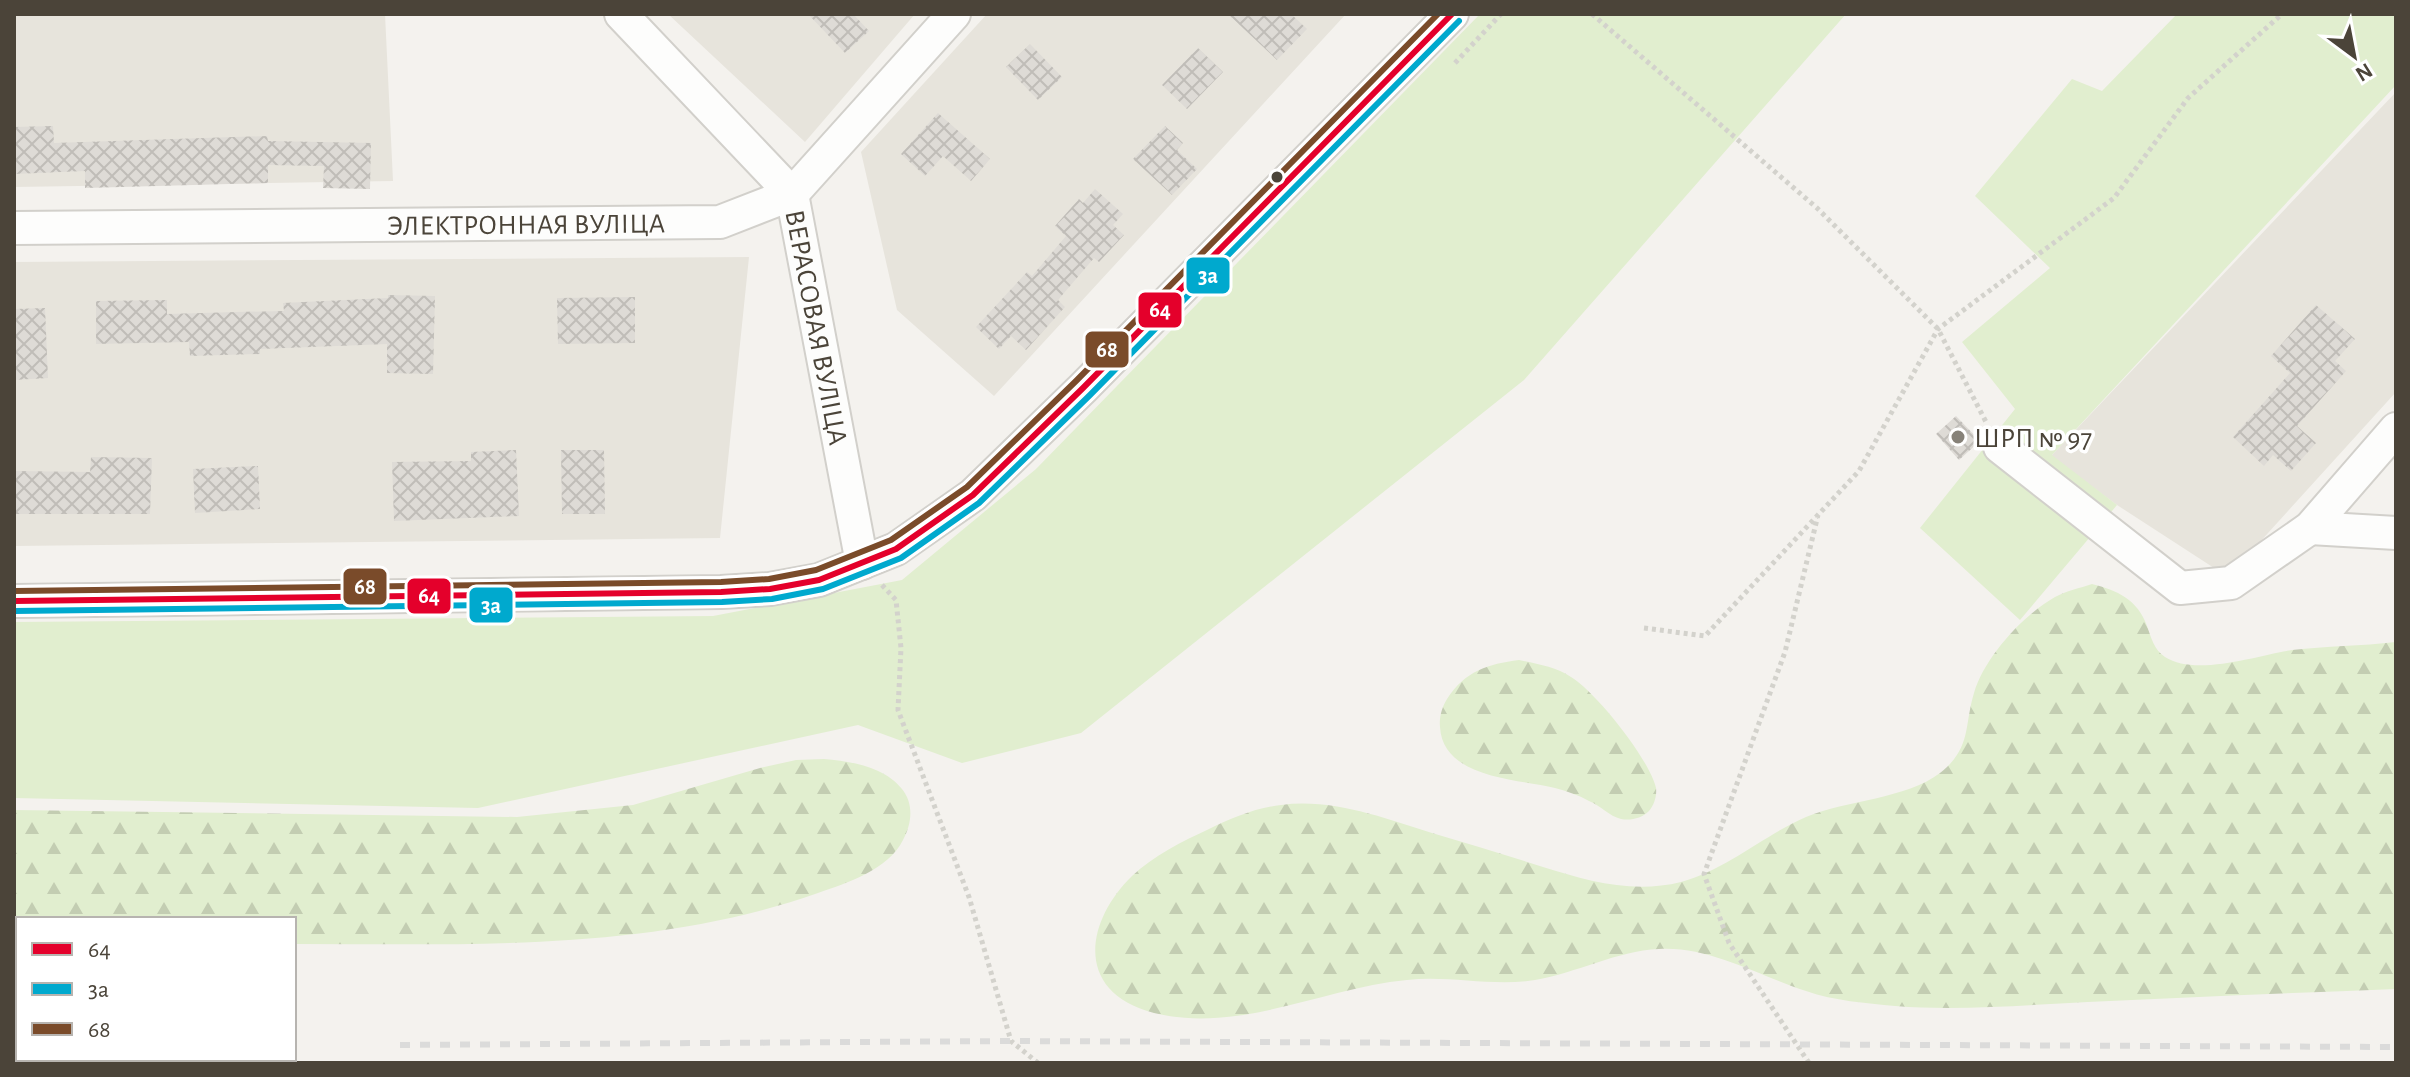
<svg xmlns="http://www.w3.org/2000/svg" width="2410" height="1077" font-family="'Alegreya Sans',sans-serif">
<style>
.residential{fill:#e7e4dc}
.forest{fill:url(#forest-firs)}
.garden{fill:#e1eecf}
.building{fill:url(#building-cross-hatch)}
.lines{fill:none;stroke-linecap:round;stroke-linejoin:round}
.minor-casing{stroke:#d2d0cb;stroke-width:36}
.path{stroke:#d3d2cc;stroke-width:5;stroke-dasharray:4 4;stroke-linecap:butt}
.minor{stroke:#fdfdfc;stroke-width:32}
.rail{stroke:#dbdbda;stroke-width:6;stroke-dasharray:10 10;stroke-linecap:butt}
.bus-1-casing{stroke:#fff;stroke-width:12}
.bus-2-casing{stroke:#fff;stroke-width:12}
.bus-3-casing{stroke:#fff;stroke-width:12}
.bus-1{stroke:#e4002b;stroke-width:6}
.bus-2{stroke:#00a9ce;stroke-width:6}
.bus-3{stroke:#7a4b2a;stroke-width:6}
.bus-dot{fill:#4b4439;stroke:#fff;stroke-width:3}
.poi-dot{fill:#868178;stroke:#fff;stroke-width:3}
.labels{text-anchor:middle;stroke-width:7;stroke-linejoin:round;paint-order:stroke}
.street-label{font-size:28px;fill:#4b4439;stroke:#fff}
.poi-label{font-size:28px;fill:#4b4439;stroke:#fff;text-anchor:start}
.line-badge{stroke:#fff;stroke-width:3}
.badge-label{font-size:22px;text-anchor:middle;font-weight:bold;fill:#fff}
</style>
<defs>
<pattern id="forest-firs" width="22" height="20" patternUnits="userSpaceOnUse" patternTransform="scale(2)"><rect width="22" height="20" fill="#e1eecf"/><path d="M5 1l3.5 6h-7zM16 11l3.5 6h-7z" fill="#c3cdb2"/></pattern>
<pattern id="building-cross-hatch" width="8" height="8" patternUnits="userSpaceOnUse" patternTransform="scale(2)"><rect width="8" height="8" fill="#dedbd6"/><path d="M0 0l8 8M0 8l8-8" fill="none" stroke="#c0bdb8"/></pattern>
</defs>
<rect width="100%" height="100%" fill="#f4f2ee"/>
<path class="residential" d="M14 14H385L393 181 14 187Z
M668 14H915L805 142Z
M987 14H1346L994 396 897 310 861 152Z
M2396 92V392L2228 577 2117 505 2051 456Z
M749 257 720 538 14 546V262Z"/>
<path class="forest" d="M2092 584C2117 590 2138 600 2147 626 2151 637 2154 650 2165 657 2196 677 2258 655 2292 650 2326 646 2361 646 2396 642V989C2293 993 2190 997 2088 1002 2024 1005 1958 1011 1895 1006 1865 1003 1835 1001 1806 991 1759 976 1710 946 1659 949 1616 951 1577 973 1535 980 1492 987 1449 975 1407 980 1323 988 1239 1034 1154 1013 1075 993 1084 923 1132 876 1153 856 1183 841 1209 829 1232 818 1255 808 1281 805 1332 798 1384 818 1432 833 1469 844 1506 855 1543 867 1588 881 1633 894 1681 882 1726 870 1764 835 1806 817 1847 800 1906 799 1940 773 1972 748 1964 725 1974 693 1984 658 2023 615 2055 597 2066 591 2080 588 2092 584Z
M1519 660C1537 664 1556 667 1571 677 1596 692 1650 760 1656 788 1657 796 1654 805 1649 811 1642 818 1631 821 1621 819 1609 816 1601 806 1589 801 1578 795 1567 791 1555 788 1519 779 1443 779 1440 727 1439 717 1442 707 1447 699 1465 671 1488 664 1519 660Z
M824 759C850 761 885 767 902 789 914 804 912 823 903 840 888 870 847 883 818 893 650 952 469 944 294 944V919H18V944H14V810L517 817 633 805 760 768 796 760Z"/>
<path class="garden" d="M1480 14H1846L1524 380 1081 733 962 763 858 725 478 808 14 798V622L713 616 902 580 1036 469Z
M2177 14H2396V85L2052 455 2117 505 2020 620 1920 528 2015 409 1962 342 2050 268 1975 196 2072 79 2102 91Z"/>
<path class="building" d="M808 14H853L869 31 845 53Z
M1228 14H1291L1307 29 1277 60Z
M1030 44 1062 77 1038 100 1006 67Z
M1198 48 1223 72 1187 109 1162 85Z
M938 113 990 159 971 181 943 156 925 176 901 154Z
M53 126 54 143 267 136 268 141 371 143 370 189 323 188 324 166 268 165V183L85 188V171L14 174V127Z
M1165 126 1183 143 1177 150 1197 169 1172 195 1133 159Z
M1095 189 1123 214 1113 225 1124 235 1099 262 1094 258 1058 300 1065 307 1026 350 1011 336 999 349 976 327 1027 272 1032 276 1066 236 1055 226 1079 199 1083 203Z
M388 295 435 296 433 374 387 373V344L260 349V354L190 356 189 342 96 344V301L167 300V314L236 312 284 311 283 303 388 298Z
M635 297V343L558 344 557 298Z
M2316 305 2355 339 2335 361 2346 371 2297 426 2316 443 2291 471 2273 455 2264 466 2233 437 2290 373 2271 356Z
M45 308 48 378 14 380V309Z
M1956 416 1980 441 1959 460 1936 434Z
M516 450 519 516 394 521 392 462 471 461V452Z
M561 450H604L605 514H562Z
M91 457 152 458 150 514H14V471L90 472Z
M258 466 260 509 195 513 193 469Z"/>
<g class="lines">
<defs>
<g id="minor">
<path id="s1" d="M621 14 792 194 862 563"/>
<path id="s2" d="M14 228 720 222 792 194 954 14"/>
<path d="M2000 447 2180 588 2231 583 2310 528 2396 429"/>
<path d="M2310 528 2396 533"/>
<path d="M14 601 721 592 770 589 819 580 896 549 973 495 1083 388 1452 14"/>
</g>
</defs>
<use href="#minor" class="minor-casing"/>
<path class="path" d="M1592 14 1817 208 1938 329 1986 422
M1455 63 1501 14
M882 585 896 600 901 648 898 710 969 897 1011 1041 1038 1063
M1644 628 1705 636 1859 471 1938 329 2114 198 2188 98 2282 14
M1809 1063 1729 943 1704 874 1785 652 1818 515"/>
<use href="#minor" class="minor"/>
<path class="rail" d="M400 1045 1011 1041 2396 1047"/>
<defs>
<path id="bus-1" d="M14 601 721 592 770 589 819 580 896 549 973 495 1083 388 1452 14"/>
<path id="bus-2" d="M14 611 722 602 772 599 823 589 901 558 979 503 1090 395 1459 21"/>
<path id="bus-3" d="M14 591 721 582 769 579 816 570 891 540 967 487 1076 381 1438 14"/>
</defs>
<use href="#bus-1" class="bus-1-casing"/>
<use href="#bus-2" class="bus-2-casing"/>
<use href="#bus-3" class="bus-3-casing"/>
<use href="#bus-1" class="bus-1"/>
<use href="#bus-2" class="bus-2"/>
<use href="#bus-3" class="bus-3"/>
</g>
<circle class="bus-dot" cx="1277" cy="177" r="7"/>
<circle class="poi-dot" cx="1958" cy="437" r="8"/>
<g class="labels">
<g class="street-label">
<text dy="10" stroke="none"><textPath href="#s2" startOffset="512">ЭЛЕКТРОННАЯ ВУЛІЦА</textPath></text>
<text dy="10" stroke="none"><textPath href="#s1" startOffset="384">ВЕРАСОВАЯ ВУЛІЦА</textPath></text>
</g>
<g class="poi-label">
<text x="1974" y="447">ШРП № 97</text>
</g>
</g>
<g class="line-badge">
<rect x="1185" y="256" width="46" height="39" rx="8" fill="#00a9ce"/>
<rect x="1137" y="291" width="46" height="38" rx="8" fill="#e4002b"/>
<rect x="1084" y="330" width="46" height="39" rx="8" fill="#7a4b2a"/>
<rect x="342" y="567" width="46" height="39" rx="8" fill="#7a4b2a"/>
<rect x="406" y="577" width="46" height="38" rx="8" fill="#e4002b"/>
<rect x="468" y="586" width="46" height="38" rx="8" fill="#00a9ce"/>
</g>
<g class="badge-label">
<text x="1208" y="283">3а</text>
<text x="1160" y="317">64</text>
<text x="1107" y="357">68</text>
<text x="365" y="594">68</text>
<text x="429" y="603">64</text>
<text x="491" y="613">3а</text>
</g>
<rect width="2410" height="1077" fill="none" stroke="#4b4439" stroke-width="32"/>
<rect x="16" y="917" width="280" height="144" fill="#ffffff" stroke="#b7b4b0" stroke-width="2"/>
<rect x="32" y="943" width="40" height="12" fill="#e4002b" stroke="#b7b4b0" stroke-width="2"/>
<text x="88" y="957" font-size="24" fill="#4b4439">64</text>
<rect x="32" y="983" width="40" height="12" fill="#00a9ce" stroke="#b7b4b0" stroke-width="2"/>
<text x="88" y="997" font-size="24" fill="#4b4439">3а</text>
<rect x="32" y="1023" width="40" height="12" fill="#7a4b2a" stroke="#b7b4b0" stroke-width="2"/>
<text x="88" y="1037" font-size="24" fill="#4b4439">68</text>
<g transform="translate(2354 56) rotate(148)" stroke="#ffffff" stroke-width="6" paint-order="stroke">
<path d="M0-6L14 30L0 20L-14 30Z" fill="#4b4439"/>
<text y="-12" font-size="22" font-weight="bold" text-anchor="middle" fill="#4b4439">N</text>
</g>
</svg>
